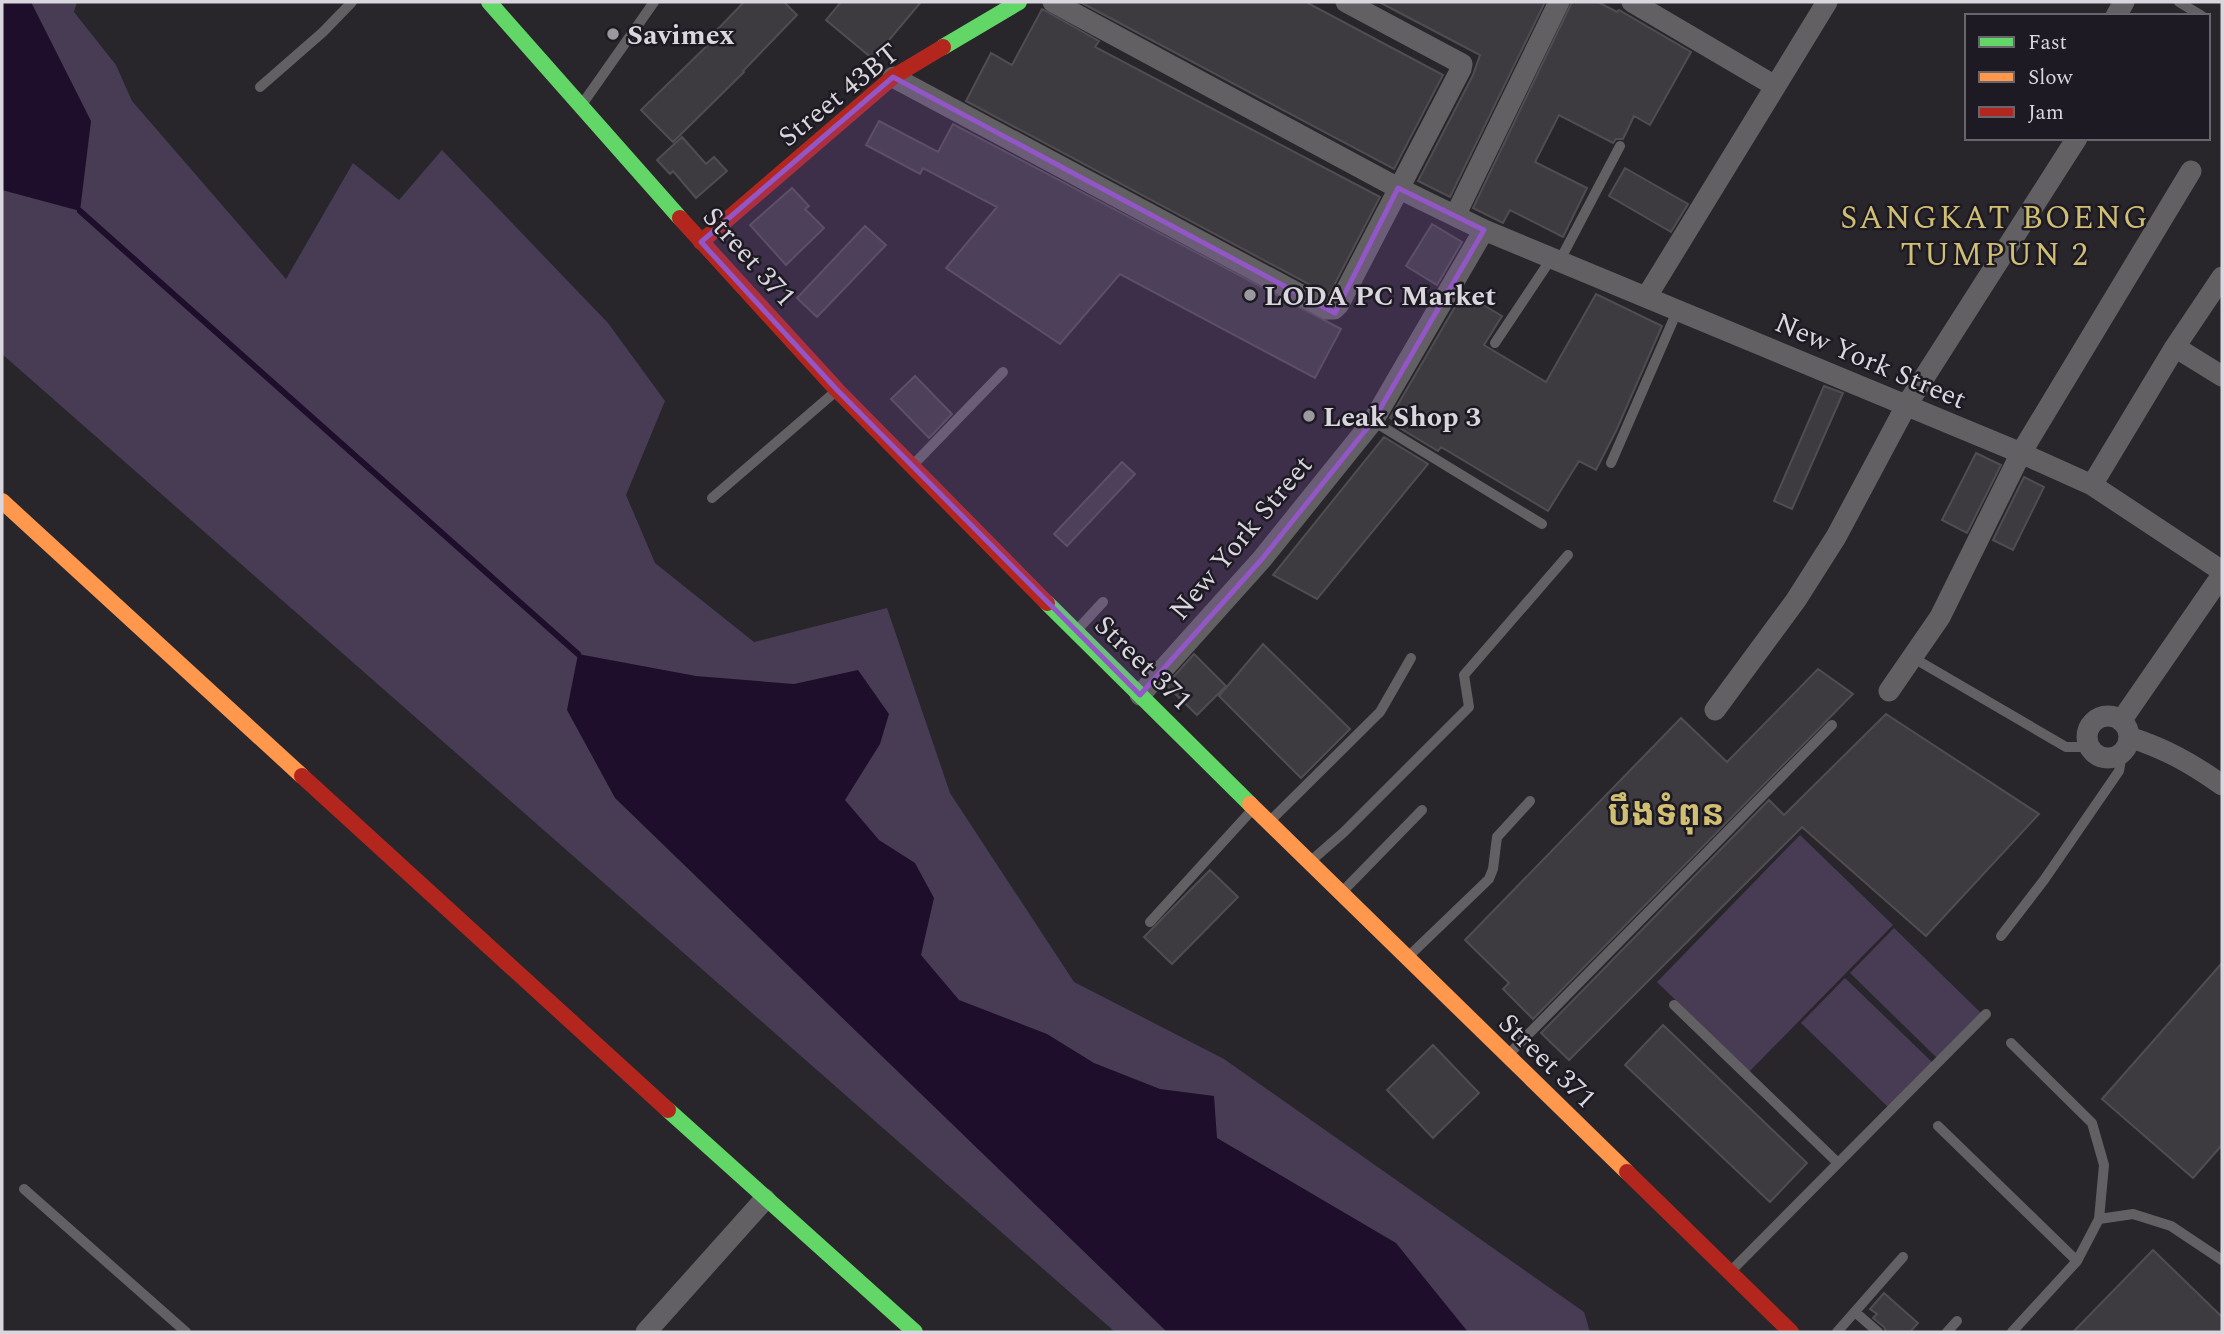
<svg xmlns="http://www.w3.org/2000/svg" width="2224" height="1334" font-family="Spectral,'Noto Sans Khmer',serif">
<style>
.green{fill:#483c55}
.water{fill:#1e0e2c}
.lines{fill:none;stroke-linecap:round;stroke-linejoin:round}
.stream{stroke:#1e0e2c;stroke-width:6}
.building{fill:#3d3b40;stroke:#504d52;stroke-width:2}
.lane{stroke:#626063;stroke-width:10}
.street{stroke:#626063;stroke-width:21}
.fast{stroke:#63d668;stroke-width:16}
.slow{stroke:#ff974d;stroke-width:16}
.jam{stroke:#b3261e;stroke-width:16}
.marked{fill:#9256c6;fill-opacity:0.2;stroke:#9256c6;stroke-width:5;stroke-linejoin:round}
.poi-dot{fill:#9b989f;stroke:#1e1a23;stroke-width:2.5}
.labels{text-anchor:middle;stroke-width:5;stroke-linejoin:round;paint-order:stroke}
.poi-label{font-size:28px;font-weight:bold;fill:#d9d6dd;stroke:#1e1a23;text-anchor:start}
.street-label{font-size:28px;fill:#d9d6dd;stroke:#1e1a23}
.quarter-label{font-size:32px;letter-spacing:2px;fill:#d0be71;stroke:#1e1a23}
.district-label{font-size:35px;font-weight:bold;fill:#d0be71;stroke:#1e1a23}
</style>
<rect width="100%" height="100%" fill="#28252b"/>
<path class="green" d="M2 2H77L74 12 116 65 132 101 286 279 353 163 399 200 442 150 608 323 665 401 626 495 655 563 754 642 887 608 950 793 1074 982 1224 1059 1584 1312 1590 1332H1115L2 354Z
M1800 835 1893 925 1749 1072 1657 982Z
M1894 928 1981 1013 1937 1058 1850 973Z
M1845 978 1933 1063 1889 1108 1801 1023Z"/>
<path class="water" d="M2 2H31L91 121 80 211 2 190Z
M578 654 696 676 794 684 858 670 889 714 880 744 845 800 879 840 915 863 934 898 921 955 959 1000 1047 1034 1094 1063 1160 1089 1214 1096 1217 1138 1396 1243 1468 1332H1167L615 798 567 710Z"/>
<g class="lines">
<path class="stream" d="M80 211 578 654"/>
</g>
<path class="building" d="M744 2H784L797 15 743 71 744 72 673 142 641 110 714 39 711 36Z
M841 2H921L873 59 826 20Z
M1080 2H1306L1443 75 1394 169Z
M1379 2H1545L1450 197 1418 181 1473 75 1480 55Z
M1572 2H1598L1617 12 1619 10 1691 52 1650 125 1634 116 1623 139H1616L1613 143 1559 115 1535 162 1587 188 1563 237 1510 210 1503 223 1473 208Z
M1042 9 1099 41 1095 47 1380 197 1329 295 966 101 991 53 1012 65Z
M879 121 938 152 953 124 1341 329 1315 378 1120 274 1060 344 946 268 997 207 923 168 920 174 866 145Z
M682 137 706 164 714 157 727 171 696 198 673 171 670 174 657 160Z
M1625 168 1688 204 1671 232 1609 196Z
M792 188 809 206 805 209 824 228 786 265 750 225Z
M1432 224 1462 242 1437 285 1406 266Z
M865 226 886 245 817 317 797 298Z
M1463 293 1502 316 1484 345 1546 382 1596 294 1662 326 1616 431 1596 470 1579 461 1548 511 1441 447 1438 451 1393 424 1396 422 1390 418Z
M915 376 952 414 929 438 891 399Z
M1824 386 1843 393 1792 509 1774 501Z
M1384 437 1428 464 1317 599 1273 575Z
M1976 453 2001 465 1967 533 1942 520Z
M1122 462 1135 474 1067 546 1054 534Z
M2024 477 2044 487 2013 550 1993 540Z
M1263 644 1350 729 1301 778 1219 696Z
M1194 654 1226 686 1197 715 1166 685Z
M1818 669 1853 694 1533 1019 1503 989 1509 983 1465 940 1681 718 1727 762Z
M1886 714 2039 814 1926 936 1802 827 1569 1060 1541 1033 1769 800 1784 815Z
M1210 870 1238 897 1172 964 1144 937Z
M2222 963V1145L2193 1178 2102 1099Z
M1663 1025 1807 1163 1770 1202 1625 1065Z
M1433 1045 1479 1093 1433 1138 1387 1090Z
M2153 1250 2222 1317V1332H2073Z
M1884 1293 1918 1323 1910 1332H1886L1884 1327 1873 1318 1877 1314 1870 1309Z"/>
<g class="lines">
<path class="lane" d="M2179 2 2202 16
M260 87 323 32 352 2
M583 103 654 2
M1559 262 1620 146
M1495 343 1551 259
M1373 421 1542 524
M1611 463 1678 309
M914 464 1003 372
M712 498 835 392
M1077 630 1103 602
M1922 663 2066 747H2090
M1271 820 1380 712 1411 658
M1312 860 1344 832 1469 707 1464 675 1568 555
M1343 891 1422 810
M1150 922 1252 810
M2001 936 2044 880 2119 771 2122 754
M1411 954 1489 879 1493 869 1497 837 1530 801
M1674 1005 1838 1163
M2011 1043 2092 1123 2104 1165 2099 1219 2077 1261 2012 1332
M1509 1054 1832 725
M1938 1126 2077 1261
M24 1189 186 1332
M2099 1219 2133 1214 2171 1226 2222 1260
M1732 1270 1986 1014
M1855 1312 1878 1332
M1837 1332 1903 1257
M1947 1332 1957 1321"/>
<path class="street" d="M1053 2 1398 188 1484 230 2021 453 2092 485 2222 571
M1632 2 1775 86
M2116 16 2124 2
M893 77 1327 309H1334L1339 304 1461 69 1462 64 1346 2
M1455 216 1559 2
M1647 296 1827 2
M2175 347 2222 376
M2092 485 2175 347 2222 277
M1889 691 1940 617 2021 453 2191 171
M1140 695 1262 559 1373 421 1484 230
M1715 710 1796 600 1836 537 1906 406 2077 138
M2087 737a21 21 0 1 1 42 0a21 21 0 1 1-42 0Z
M2121 721 2222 575
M2129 737C2166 749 2191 763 2222 785
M646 1332 765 1199"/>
<path class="fast" d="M489 2 680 218
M943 47 1019 2
M1047 603 1250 804
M668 1110 915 1332"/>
<path class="slow" d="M2 501 302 776
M1250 804 1627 1172"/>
<path class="jam" d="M680 218 837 390 1047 603
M701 242 893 77 943 47
M302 776 668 1110
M1627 1172 1791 1332"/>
</g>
<path class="marked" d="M893 77 1335 313 1398 188 1484 230 1373 421 1262 559 1140 695 837 390 701 242Z"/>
<g class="poi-dot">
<circle cx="613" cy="34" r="7"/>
<circle cx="1250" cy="295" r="7"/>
<circle cx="1309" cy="416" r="7"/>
</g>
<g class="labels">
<g class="poi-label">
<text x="627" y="44">Savimex</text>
<text x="1264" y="305">LODA PC Market</text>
<text x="1323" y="426">Leak Shop 3</text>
</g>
<g class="street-label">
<text transform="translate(838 94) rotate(-39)" y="10">Street 43BT</text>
<text transform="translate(750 256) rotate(48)" y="10">Street 371</text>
<text transform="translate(1871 360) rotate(23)" y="10">New York Street</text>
<text transform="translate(1240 537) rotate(-50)" y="10">New York Street</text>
<text transform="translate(1144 662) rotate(44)" y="10">Street 371</text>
<text transform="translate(1548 1060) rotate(44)" y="10">Street 371</text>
</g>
<g class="quarter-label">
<text x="1995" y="228">SANGKAT BOENG<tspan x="1995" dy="37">TUMPUN 2</tspan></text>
</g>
<g class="district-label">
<text x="1666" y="825">បឹងទំពុន</text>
</g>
</g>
<rect width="2224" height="1334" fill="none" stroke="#d9d6dd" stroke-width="7"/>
<rect x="1965" y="14" width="245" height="126" fill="#1e1a23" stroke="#69656d" stroke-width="2"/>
<rect x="1979" y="37" width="35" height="10" fill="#63d668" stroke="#69656d" stroke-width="2"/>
<text x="2028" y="49" font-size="21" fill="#d9d6dd">Fast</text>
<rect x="1979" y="72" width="35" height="10" fill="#ff974d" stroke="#69656d" stroke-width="2"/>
<text x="2028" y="84" font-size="21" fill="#d9d6dd">Slow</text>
<rect x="1979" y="107" width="35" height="10" fill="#b3261e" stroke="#69656d" stroke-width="2"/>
<text x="2028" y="119" font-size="21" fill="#d9d6dd">Jam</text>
</svg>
